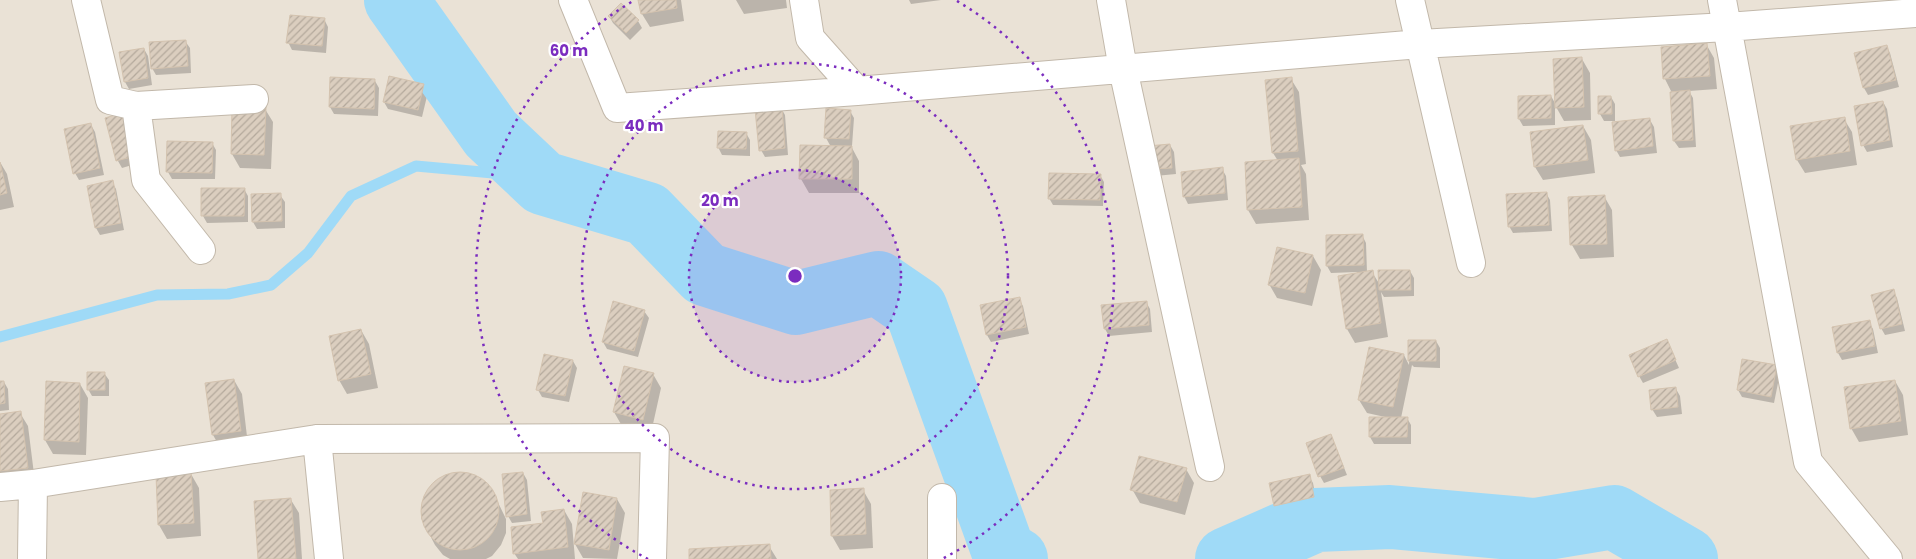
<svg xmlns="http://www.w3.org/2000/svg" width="1916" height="559" font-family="Poppins,sans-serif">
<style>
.residential{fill:#eae2d6}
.shadow{fill:#0003}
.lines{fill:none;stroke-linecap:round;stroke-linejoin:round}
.stream{stroke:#9fdaf7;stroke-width:11}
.river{stroke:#9fdaf7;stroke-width:64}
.building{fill:url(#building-hatch);stroke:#d4c3af}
.minor-casing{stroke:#c2b8aa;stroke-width:30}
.minor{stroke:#fff;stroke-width:28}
.ring{fill:none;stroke:#7b2cbf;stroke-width:2.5;stroke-dasharray:2.5 5}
.centre{fill:#7b2cbf;stroke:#fff;stroke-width:2.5}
.ring-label{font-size:15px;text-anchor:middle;font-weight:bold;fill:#7b2cbf;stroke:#fff;stroke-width:4.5;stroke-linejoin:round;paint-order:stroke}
</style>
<defs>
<pattern id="building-hatch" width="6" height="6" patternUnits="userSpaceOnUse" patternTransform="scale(1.25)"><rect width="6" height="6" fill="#dbcebf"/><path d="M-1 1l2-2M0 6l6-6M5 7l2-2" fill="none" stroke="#b4a99c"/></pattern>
</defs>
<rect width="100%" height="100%" fill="#f5f0e8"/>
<path class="residential" d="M0 0H1916V559H0Z"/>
<path class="shadow" d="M639 0H681L684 21 650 27 642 14Z
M736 0H786L787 8 744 14Z
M909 0H941L911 4Z
M609 16 638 21 642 28 630 40 613 23Z
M324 19 328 27 326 53 292 50 288 42Z
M185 41 190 48 191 73 156 75 152 68Z
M1706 44 1714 58 1717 89 1689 91 1693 98 1696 147 1679 148 1674 141 1672 93 1665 79 1662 48Z
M1886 46 1890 53 1899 87 1868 95 1864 88Z
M144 49 148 56 152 85 129 89 125 82 121 53Z
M1582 59 1590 73 1591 120 1564 121 1555 105V125L1523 126 1519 119 1551 96 1556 105Z
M390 77 424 85 428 92 422 117 388 109 384 102Z
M1291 79 1299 92 1306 164 1301 165 1306 174 1309 220 1256 224 1248 210 1278 161 1273 153Z
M375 81 379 88 378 116 334 114 330 107Z
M1599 97H1611L1615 104V121H1604L1600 114Z
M1883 102 1887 109 1893 147 1867 152 1863 145Z
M781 108 785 115 788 155 765 157 761 150Z
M265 109 273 122 271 169 240 168 232 154Z
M850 111 854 118 852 146H851L859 161V193H809L801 179 831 147 826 138Z
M107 119 142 162 122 168 118 161Z
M1844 119 1852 132 1857 165 1805 173 1797 160Z
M1650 120 1654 127 1657 153 1620 157 1616 150Z
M91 125 95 132 104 175 79 180 75 173Z
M1583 126 1591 140 1595 173 1543 180 1535 167Z
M746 133 750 140V156L722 155 718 147Z
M212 143 216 150 215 179H172L168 172Z
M1170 145 1174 152 1176 174 1155 176Z
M0 162 7 174 14 207 0 210Z
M1222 169 1226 176 1228 200 1188 204 1184 196Z
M1100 175 1104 182 1103 206 1053 205 1049 198Z
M112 182 116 189 124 230 100 235 96 228Z
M244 189 248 196V222L207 223 203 216Z
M1546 193 1550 200 1552 231 1513 233 1509 226Z
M280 195 285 202V228L257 229 253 222 252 196Z
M1604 196 1612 210 1614 257 1580 259 1572 245 1570 198Z
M1362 235 1366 243 1367 272H1372L1380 285 1410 271 1414 278V296L1384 297 1381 292 1388 337 1355 343 1347 329 1357 272 1331 273 1327 266Z
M1313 256 1321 270 1312 306 1277 298 1269 284Z
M1893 291 1897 298 1905 331 1885 335 1881 328Z
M1019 299 1023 306 1029 334 991 342 987 335 981 306Z
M1146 302 1150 309 1152 332 1109 336 1105 329 1103 306Z
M644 311 649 318 638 357 607 349 603 342Z
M1869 322 1873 329 1878 353 1842 360 1838 353 1833 328Z
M361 330 369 344 378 388 347 394 339 380Z
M1410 341H1436L1440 348V368L1414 367 1412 365 1401 418H1407L1411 425V444H1374L1370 437V418L1385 417 1367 413 1359 400 1404 355 1409 365Z
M1670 348 1679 368 1643 383 1639 376Z
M573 361 577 368 569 402 542 397 538 390Z
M1776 366 1780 373 1774 403 1742 397 1738 390Z
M104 373 109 380V396H92L88 389Z
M653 374 661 388 651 433 622 426 614 412Z
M234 380 242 394 248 445 221 449 213 435Z
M1895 381 1903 395 1908 435 1859 442 1851 428Z
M0 382H4L8 389 9 410 0 411Z
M80 384 88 398 86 455 53 454 45 440Z
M1676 389 1680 396 1682 414 1657 417 1652 409Z
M20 413 28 426 35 482 0 477V415Z
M1331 435 1347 475 1324 483 1320 476Z
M1186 469 1194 483 1185 515 1140 503 1132 489Z
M460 472 473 475 484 482 493 492 506 519V533L501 545 492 556 486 559H450L443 555 435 545 421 518 422 504 426 492 435 481 447 475Z
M523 473 527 480 531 521 512 523 508 516Z
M191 474 199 488 201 536 167 539 159 525 157 476Z
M1309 476 1313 483 1317 504 1279 512 1275 505Z
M863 490 871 504 873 548 840 550 832 536Z
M617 499 625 513 617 559 583 558 575 544Z
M291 500 299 513 302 559H259Z
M564 510 572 524 575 559H518L514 553 544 524Z
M769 546 777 559H690Z"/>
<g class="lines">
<path class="stream" d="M0 337 157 295 228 294 271 285 308 253 351 196 416 166 493 173 543 183"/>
<path class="river" d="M396 0 491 134 543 183 647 214 705 274 796 303 878 283 916 309 1004 553 1016 559
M1227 559 1316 520 1390 517 1535 530 1614 517 1686 559"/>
</g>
<path class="building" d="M638 0H676L677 8 641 14Z
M621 3 639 20 626 33 608 16Z
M290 15 325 18 322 46 286 43Z
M186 40 188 66 151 69 149 42Z
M1707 43 1710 76 1663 79 1661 47Z
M1887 45 1896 80 1863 88 1854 53Z
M144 48 148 78 124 82 119 52Z
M1582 57 1584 107 1555 108 1553 59Z
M389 76 424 84 418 110 383 102Z
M330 77 375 79 374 109 329 107Z
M1292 77 1298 151 1272 153 1265 80Z
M1690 90 1693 140 1673 141 1670 92Z
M1551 95V118L1518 119V96Z
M1598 96H1611L1612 114H1598Z
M1883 101 1890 140 1861 146 1854 106Z
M232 107H266L264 155 231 154Z
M782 107 785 148 759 151 755 109Z
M826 108 851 110 849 139 824 138Z
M128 111 139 155 116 161 105 118Z
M1845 117 1850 151 1796 160 1790 126Z
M1650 118 1653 146 1615 151 1612 122Z
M91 123 100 168 73 174 64 129Z
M1583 125 1588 160 1534 167 1530 132Z
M718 131 747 132 746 149 717 148Z
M167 141 213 142 212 173 166 172Z
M1170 144 1172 168 1150 169 1148 146Z
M800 145 852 146V179H799Z
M1299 158 1302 207 1247 210 1245 162Z
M0 162 7 193 0 195Z
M1223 167 1225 193 1183 197 1181 172Z
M1049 173 1101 174 1100 200 1048 199Z
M113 180 121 223 95 228 87 186Z
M201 188H245L244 216H201Z
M1547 192 1549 225 1508 227 1506 194Z
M281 193 282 221 252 222 251 194Z
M1605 195 1607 244 1570 245 1568 197Z
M1363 234 1364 265 1326 266V235Z
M1277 247 1313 255 1305 293 1268 285Z
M1373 270 1381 323 1346 329 1338 276Z
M1378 270H1410L1411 290H1379Z
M1894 289 1902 324 1880 329 1871 295Z
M1020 297 1026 327 986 335 980 305Z
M613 301 645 310 634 351 602 342Z
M1147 301 1149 325 1104 329 1101 305Z
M1870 320 1875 346 1837 353 1832 327Z
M361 329 371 374 338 381 329 336Z
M1667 339 1676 360 1638 377 1629 355Z
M1408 340H1436V361H1408Z
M1369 347 1404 354 1393 407 1358 400Z
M544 354 573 360 565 396 536 390Z
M1742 359 1777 365 1771 397 1737 390Z
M624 366 654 373 643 420 613 412Z
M87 372H105V390H87Z
M234 379 241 431 212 435 205 383Z
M1895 380 1901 421 1850 429 1844 387Z
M0 381H4L5 403 0 404Z
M46 381 80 383 79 442 44 440Z
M1676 387 1678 407 1651 410 1649 390Z
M21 411 28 468 0 471V414Z
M1369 417H1408L1407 437H1369Z
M1331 434 1344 468 1318 477 1306 443Z
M1139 456 1187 468 1177 502 1130 490Z
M421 511a39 39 0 1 1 78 0a39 39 0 1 1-78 0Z
M191 472 194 523 158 525 156 475Z
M523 472 527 514 506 517 502 474Z
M1310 474 1314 497 1274 506 1269 483Z
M864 488 866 534 831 536 830 490Z
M583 492 617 498 609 550 574 544Z
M291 498 296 559H258L254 501Z
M564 509 568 547 513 554 511 527 543 523 541 512Z
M770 544 771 559H689V549Z"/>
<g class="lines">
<defs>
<path id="minor" d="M86 0 110 100 136 106 146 180 201 250
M573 0 617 108 857 91
M804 0 810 38 857 91 1420 44 1727 27 1916 13
M1111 0 1123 69 1210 467
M1410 0 1471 263
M1722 0 1808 462 1888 559
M136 106 254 99
M317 439 329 559
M0 487 33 484 317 439 655 438 652 559
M32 559 33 484
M942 559V498"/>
</defs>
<use href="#minor" class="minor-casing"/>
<use href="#minor" class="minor"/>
</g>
<circle cx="795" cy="276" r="106" fill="#7b2cbf" fill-opacity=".12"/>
<g class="ring">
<circle cx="795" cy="276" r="106"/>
<circle cx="795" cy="276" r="213"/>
<path d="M648 559A319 319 0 0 1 633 1M957 1A319 319 0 0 1 942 559"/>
</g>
<circle cx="795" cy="276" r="8" class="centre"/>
<g class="ring-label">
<text x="569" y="56">60 m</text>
<text x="644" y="131">40 m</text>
<text x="720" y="206">20 m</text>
</g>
</svg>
